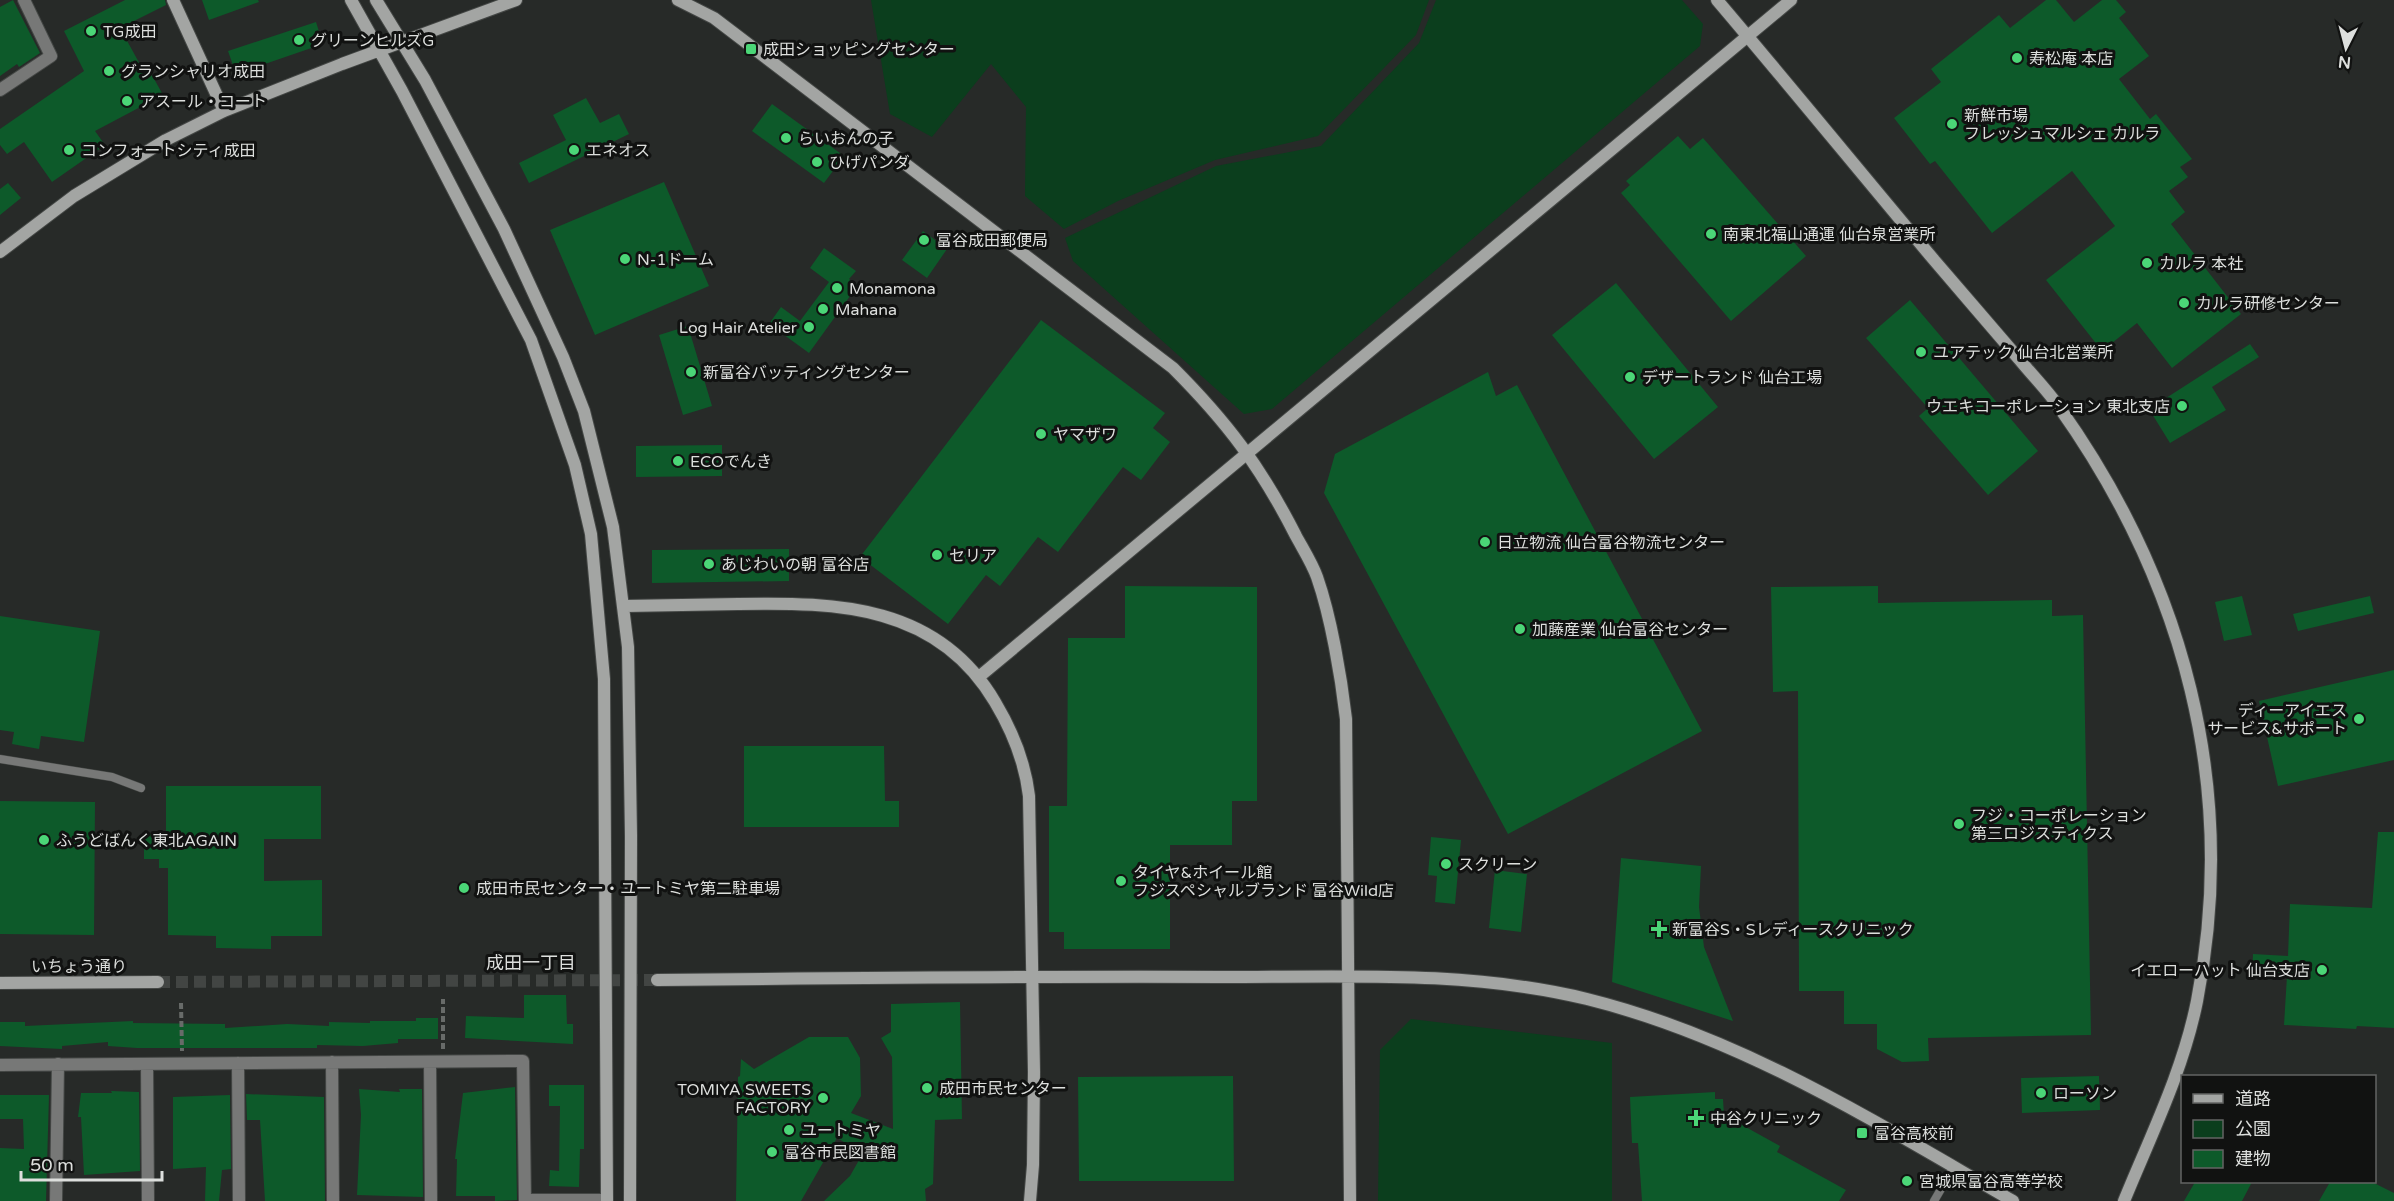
<svg xmlns="http://www.w3.org/2000/svg" width="2394" height="1201" font-family="'Varela Round','Noto Sans JP',sans-serif">
<style>
.green{fill:#0b3e1d}
.building{fill:#0d5a2a}
.lines{fill:none;stroke-linecap:round;stroke-linejoin:round}
.secondary-tunnel{stroke:#424543;stroke-width:12;stroke-dasharray:12 6;stroke-linecap:butt}
.lane-casing{stroke:#444745;stroke-width:9}
.street-casing{stroke:#444745;stroke-width:14}
.secondary-casing{stroke:#444745;stroke-width:14}
.path{stroke:#686b69;stroke-width:4;stroke-dasharray:6 3;stroke-linecap:butt}
.lane{stroke:#777877;stroke-width:8}
.street{stroke:#777877;stroke-width:12}
.secondary{stroke:#a3a5a3;stroke-width:12}
.poi-dot{fill:#4bd677;stroke:#111211;stroke-width:2}
.labels{text-anchor:middle;stroke-width:6;stroke-linejoin:round;paint-order:stroke}
.poi-label{font-size:16px;fill:#dddfdd;stroke:#111211;text-anchor:start}
.street-label{font-size:16px;fill:#dddfdd;stroke:#111211}
.neighbourhood-label{font-size:18px;fill:#dddfdd;stroke:#111211}
</style>
<rect width="100%" height="100%" fill="#272a28"/>
<path class="green" d="M871 0H1429L1416 35 1318 136 1215 160 1118 201 1064 229 1025 196 1026 107 991 64 932 137 890 114Z
M1436 0H1682L1703 24 1700 46 1272 409 1244 414 1073 261 1065 238 1216 166 1321 146 1419 43Z
M1411 1019 1612 1043V1201H1378L1380 1050Z"/>
<path class="building" d="M13 0 40 53 19 67 17 64 0 76V7Z
M125 0H165L166 5 120 28 147 77 152 75 163 95 95 131 105 145 52 182 24 142 7 154 0 145V129L84 71 64 31Z
M202 0H258L259 2 209 20Z
M2046 0H2056L2074 22 2102 0H2116L2126 12 2119 18 2149 56 2119 79 2150 119 2156 114 2192 159 2180 167 2188 177 2169 191 2185 212 2171 224 2241 314 2172 368 2137 323 2102 351 2046 280 2115 226 2072 171 1992 233 1935 161 1930 164 1894 118 1941 82 1931 69 1999 15 2010 28Z
M316 22 323 44 236 74 228 51Z
M586 98 600 123 619 114 629 134 529 183 519 163 566 140 553 115Z
M772 104 844 156 824 183 752 131Z
M1678 136 1690 149 1703 138 1806 256 1731 321 1621 193 1630 185 1626 181Z
M664 182 709 286 595 335 550 230Z
M8 183 21 198 0 215V189Z
M923 231 947 249 927 278 902 260Z
M824 248 856 271 849 279 858 285 809 353 769 324 781 307 800 321 829 282 810 268Z
M1616 283 1718 407 1654 459 1552 335Z
M1910 300 2038 451 1988 495 1919 416 1928 408 1866 338Z
M1041 320 1165 413 1153 428 1170 442 1141 480 1123 467 1058 552 1038 537 1000 586 986 575 948 624 860 557Z
M688 326 712 406 683 415 659 335Z
M2250 344 2259 357 2212 387 2226 410 2170 443 2149 409Z
M1488 372 1496 396 1517 385 1702 731 1508 834 1324 493 1335 454Z
M722 445V476L636 477V446Z
M789 549V581L652 583V550Z
M1125 586 1257 587V801H1232V845H1170V949H1064V932H1049V806H1067L1068 638H1125Z
M1878 586V603L2052 600V616L2083 615 2091 1035 1928 1038 1929 1061 1902 1062 1877 1049V1024H1844V991H1799L1798 691 1773 692 1771 587Z
M2242 596 2252 635 2224 641 2215 602Z
M2370 596 2374 613 2298 631 2293 614Z
M0 616 100 631 84 742 41 736 39 749 12 744 14 732 0 730Z
M2394 670V760L2278 786 2259 701Z
M744 746H884L885 801H899V827H744Z
M166 786H321V839H264V881L322 880V936H271V949L216 948V936L168 935V868H159V859H144V834H166Z
M0 801 95 802 94 935 0 934Z
M2378 832H2394V1028L2357 1026 2356 1029 2284 1025 2287 976 2252 974 2253 954 2288 956 2290 904 2372 908Z
M1431 837 1461 840 1455 904 1435 902 1437 876 1428 875Z
M1621 858 1701 866 1699 907 1704 947 1733 1021 1612 982Z
M1495 870 1527 874 1521 932 1489 928Z
M524 995H566L567 1024H573V1044L465 1038 466 1016 524 1018Z
M960 1002 962 1119 935 1120 933 1184 925 1189 926 1201H824L850 1176 863 1153 837 1138 801 1201H736L738 1077 740 1076 741 1059 754 1069 809 1037H848L860 1058 861 1096 851 1113 893 1129 892 1057 881 1038 891 1032V1004Z
M416 1018H438V1039H398V1043L363 1046 317 1045V1048H137L108 1046V1042L62 1046V1049L0 1046V1022H25V1026L133 1021V1023L225 1024V1028L287 1024 329 1026V1022L370 1023V1021H416Z
M1233 1076 1234 1181H1079L1078 1077Z
M2099 1076 2100 1110 2022 1113 2021 1078Z
M549 1085H584V1149H580L579 1187 549 1186 550 1170 559 1171 560 1106H549Z
M515 1087 517 1200 495 1201V1196H456L457 1159H455L463 1093Z
M359 1089 400 1092 399 1089H422L423 1197 357 1195 361 1115Z
M111 1091 139 1092 140 1171 84 1175 81 1117H78L81 1093H112Z
M1715 1092V1099H1723L1724 1115 1780 1146 1777 1152 1846 1190 1839 1201H1642L1638 1143H1632L1630 1097Z
M246 1094 324 1097 325 1201H265L260 1120H247Z
M0 1095H49L46 1201H0V1148L24 1149 23 1119H0Z
M230 1095 231 1169 222 1170 219 1201H205L206 1167 173 1169V1097Z
M2195 1182H2252L2242 1201H2184Z
M2330 1182H2372L2394 1193V1201H2319Z"/>
<g class="lines">
<path class="secondary-tunnel" d="M158 982 657 980"/>
<defs>
<path id="lane" d="M0 759 112 777 141 788
M1934 1201 1954 1167"/>
<path id="street" d="M0 90 51 56 24 0
M332 1062 333 1201
M430 1062 431 1201
M238 1063 239 1201
M147 1064 148 1201
M0 1065 523 1061 525 1201
M525 1200H607
M56 1201 58 1064"/>
<path id="secondary" d="M173 0 224 111
M351 0 402 91 531 340 575 465 591 534 604 679 607 1201
M376 0 425 80 504 229 563 357 584 411 613 527 628 647 631 836 630 1201
M678 0 714 18 1173 368C1227 422 1261 467 1296 536 1303 549 1312 563 1317 577 1331 617 1341 676 1346 719L1350 1201
M1717 0C1790 86 1861 173 1934 260 1962 293 1991 326 2019 359 2032 375 2047 390 2059 407 2184 583 2239 787 2197 1001 2183 1071 2151 1135 2124 1201
M0 252 74 196 166 140 224 111 342 64 516 0
M623 606C661 605 699 605 738 604 838 602 938 605 995 702 1013 732 1025 762 1029 796L1034 1072 1033 1165 1030 1201
M980 676 1791 0
M657 980C845 978 1033 976 1222 977 1343 977 1468 970 1587 999 1741 1037 1877 1123 2013 1201
M0 983 158 982"/>
</defs>
<use href="#lane" class="lane-casing"/>
<use href="#street" class="street-casing"/>
<use href="#secondary" class="secondary-casing"/>
<path class="path" d="M181 1003 182 1051
M443 1049V999"/>
<use href="#lane" class="lane"/>
<use href="#street" class="street"/>
<use href="#secondary" class="secondary"/>
</g>
<g class="poi-dot">
<circle cx="91" cy="31" r="6"/>
<circle cx="299" cy="40" r="6"/>
<rect x="745" y="43" width="12" height="12" rx="3"/>
<circle cx="2017" cy="58" r="6"/>
<circle cx="109" cy="71" r="6"/>
<circle cx="127" cy="101" r="6"/>
<circle cx="1952" cy="124" r="6"/>
<circle cx="786" cy="138" r="6"/>
<circle cx="69" cy="150" r="6"/>
<circle cx="574" cy="150" r="6"/>
<circle cx="817" cy="162" r="6"/>
<circle cx="1711" cy="234" r="6"/>
<circle cx="924" cy="240" r="6"/>
<circle cx="625" cy="259" r="6"/>
<circle cx="2147" cy="263" r="6"/>
<circle cx="837" cy="288" r="6"/>
<circle cx="2184" cy="303" r="6"/>
<circle cx="823" cy="309" r="6"/>
<circle cx="809" cy="327" r="6"/>
<circle cx="1921" cy="352" r="6"/>
<circle cx="691" cy="372" r="6"/>
<circle cx="1630" cy="377" r="6"/>
<circle cx="2182" cy="406" r="6"/>
<circle cx="1041" cy="434" r="6"/>
<circle cx="678" cy="461" r="6"/>
<circle cx="1485" cy="542" r="6"/>
<circle cx="937" cy="555" r="6"/>
<circle cx="709" cy="564" r="6"/>
<circle cx="1520" cy="629" r="6"/>
<circle cx="2359" cy="719" r="6"/>
<circle cx="1959" cy="824" r="6"/>
<circle cx="44" cy="840" r="6"/>
<circle cx="1446" cy="864" r="6"/>
<circle cx="1121" cy="881" r="6"/>
<circle cx="464" cy="888" r="6"/>
<path d="M1656 920h6v6h6v6h-6v6h-6v-6h-6v-6h6z"/>
<circle cx="2322" cy="970" r="6"/>
<circle cx="927" cy="1088" r="6"/>
<circle cx="2041" cy="1093" r="6"/>
<circle cx="823" cy="1098" r="6"/>
<path d="M1693 1109h6v6h6v6h-6v6h-6v-6h-6v-6h6z"/>
<circle cx="789" cy="1130" r="6"/>
<rect x="1856" y="1127" width="12" height="12" rx="3"/>
<circle cx="772" cy="1152" r="6"/>
<circle cx="1907" cy="1181" r="6"/>
</g>
<g class="labels">
<g class="poi-label">
<text x="103" y="37">TG成田</text>
<text x="311" y="46">グリーンヒルズG</text>
<text x="763" y="55">成田ショッピングセンター</text>
<text x="2029" y="64">寿松庵 本店</text>
<text x="121" y="77">グランシャリオ成田</text>
<text x="139" y="107">アスール・コート</text>
<text x="1964" y="121">新鮮市場<tspan x="1964" dy="18">フレッシュマルシェ カルラ</tspan></text>
<text x="798" y="144">らいおんの子</text>
<text x="81" y="156">コンフォートシティ成田</text>
<text x="586" y="156">エネオス</text>
<text x="829" y="168">ひげパンダ</text>
<text x="1723" y="240">南東北福山通運 仙台泉営業所</text>
<text x="936" y="246">富谷成田郵便局</text>
<text x="637" y="265">N-1ドーム</text>
<text x="2159" y="269">カルラ 本社</text>
<text x="849" y="294">Monamona</text>
<text x="2196" y="309">カルラ研修センター</text>
<text x="835" y="315">Mahana</text>
<text x="797" y="333" text-anchor="end">Log Hair Atelier</text>
<text x="1933" y="358">ユアテック 仙台北営業所</text>
<text x="703" y="378">新富谷バッティングセンター</text>
<text x="1642" y="383">デザートランド 仙台工場</text>
<text x="2170" y="412" text-anchor="end">ウエキコーポレーション 東北支店</text>
<text x="1053" y="440">ヤマザワ</text>
<text x="690" y="467">ECOでんき</text>
<text x="1497" y="548">日立物流 仙台富谷物流センター</text>
<text x="949" y="561">セリア</text>
<text x="721" y="570">あじわいの朝 富谷店</text>
<text x="1532" y="635">加藤産業 仙台富谷センター</text>
<text x="2347" y="716" text-anchor="end">ディーアイエス<tspan x="2347" dy="18">サービス&amp;サポート</tspan></text>
<text x="1971" y="821">フジ・コーポレーション<tspan x="1971" dy="18">第三ロジスティクス</tspan></text>
<text x="56" y="846">ふうどばんく東北AGAIN</text>
<text x="1458" y="870">スクリーン</text>
<text x="1133" y="878">タイヤ&amp;ホイール館<tspan x="1133" dy="18">フジスペシャルブランド 富谷Wild店</tspan></text>
<text x="476" y="894">成田市民センター・ユートミヤ第二駐車場</text>
<text x="1672" y="935">新富谷S・Sレディースクリニック</text>
<text x="2310" y="976" text-anchor="end">イエローハット 仙台支店</text>
<text x="939" y="1094">成田市民センター</text>
<text x="811" y="1095" text-anchor="end">TOMIYA SWEETS<tspan x="811" dy="18">FACTORY</tspan></text>
<text x="2053" y="1099">ローソン</text>
<text x="1710" y="1124">中谷クリニック</text>
<text x="801" y="1136">ユートミヤ</text>
<text x="1874" y="1139">富谷高校前</text>
<text x="784" y="1158">富谷市民図書館</text>
<text x="1919" y="1187">宮城県富谷高等学校</text>
</g>
<g class="street-label">
<text x="79" y="972">いちょう通り</text>
</g>
<g class="neighbourhood-label">
<text x="531" y="969">成田一丁目</text>
</g>
</g>
<rect x="2181" y="1075" width="195" height="108" fill="#111211" stroke="#636463" stroke-width="1.5"/>
<rect x="2193" y="1094" width="30" height="9" fill="#a3a5a3" stroke="#636463" stroke-width="1.5"/>
<text x="2235" y="1105" font-size="18" fill="#dddfdd">道路</text>
<rect x="2193" y="1120" width="30" height="18" fill="#0b3e1d" stroke="#636463" stroke-width="1.5"/>
<text x="2235" y="1135" font-size="18" fill="#dddfdd">公園</text>
<rect x="2193" y="1150" width="30" height="18" fill="#0d5a2a" stroke="#636463" stroke-width="1.5"/>
<text x="2235" y="1165" font-size="18" fill="#dddfdd">建物</text>
<g transform="translate(2346 48) rotate(186)" stroke="#111211" stroke-width="4.5" paint-order="stroke">
<path d="M0-4.5L10 22L0 15L-10 22Z" fill="#dddfdd"/>
<text y="-9" font-size="16" font-weight="bold" text-anchor="middle" fill="#dddfdd">N</text>
</g>
<path d="M21 1171v9h141v-9" fill="none" stroke="#dddfdd" stroke-width="3"/>
<text x="30" y="1171" font-size="18" fill="#dddfdd" stroke="#111211" stroke-width="4.5" paint-order="stroke">50 m</text>
</svg>
